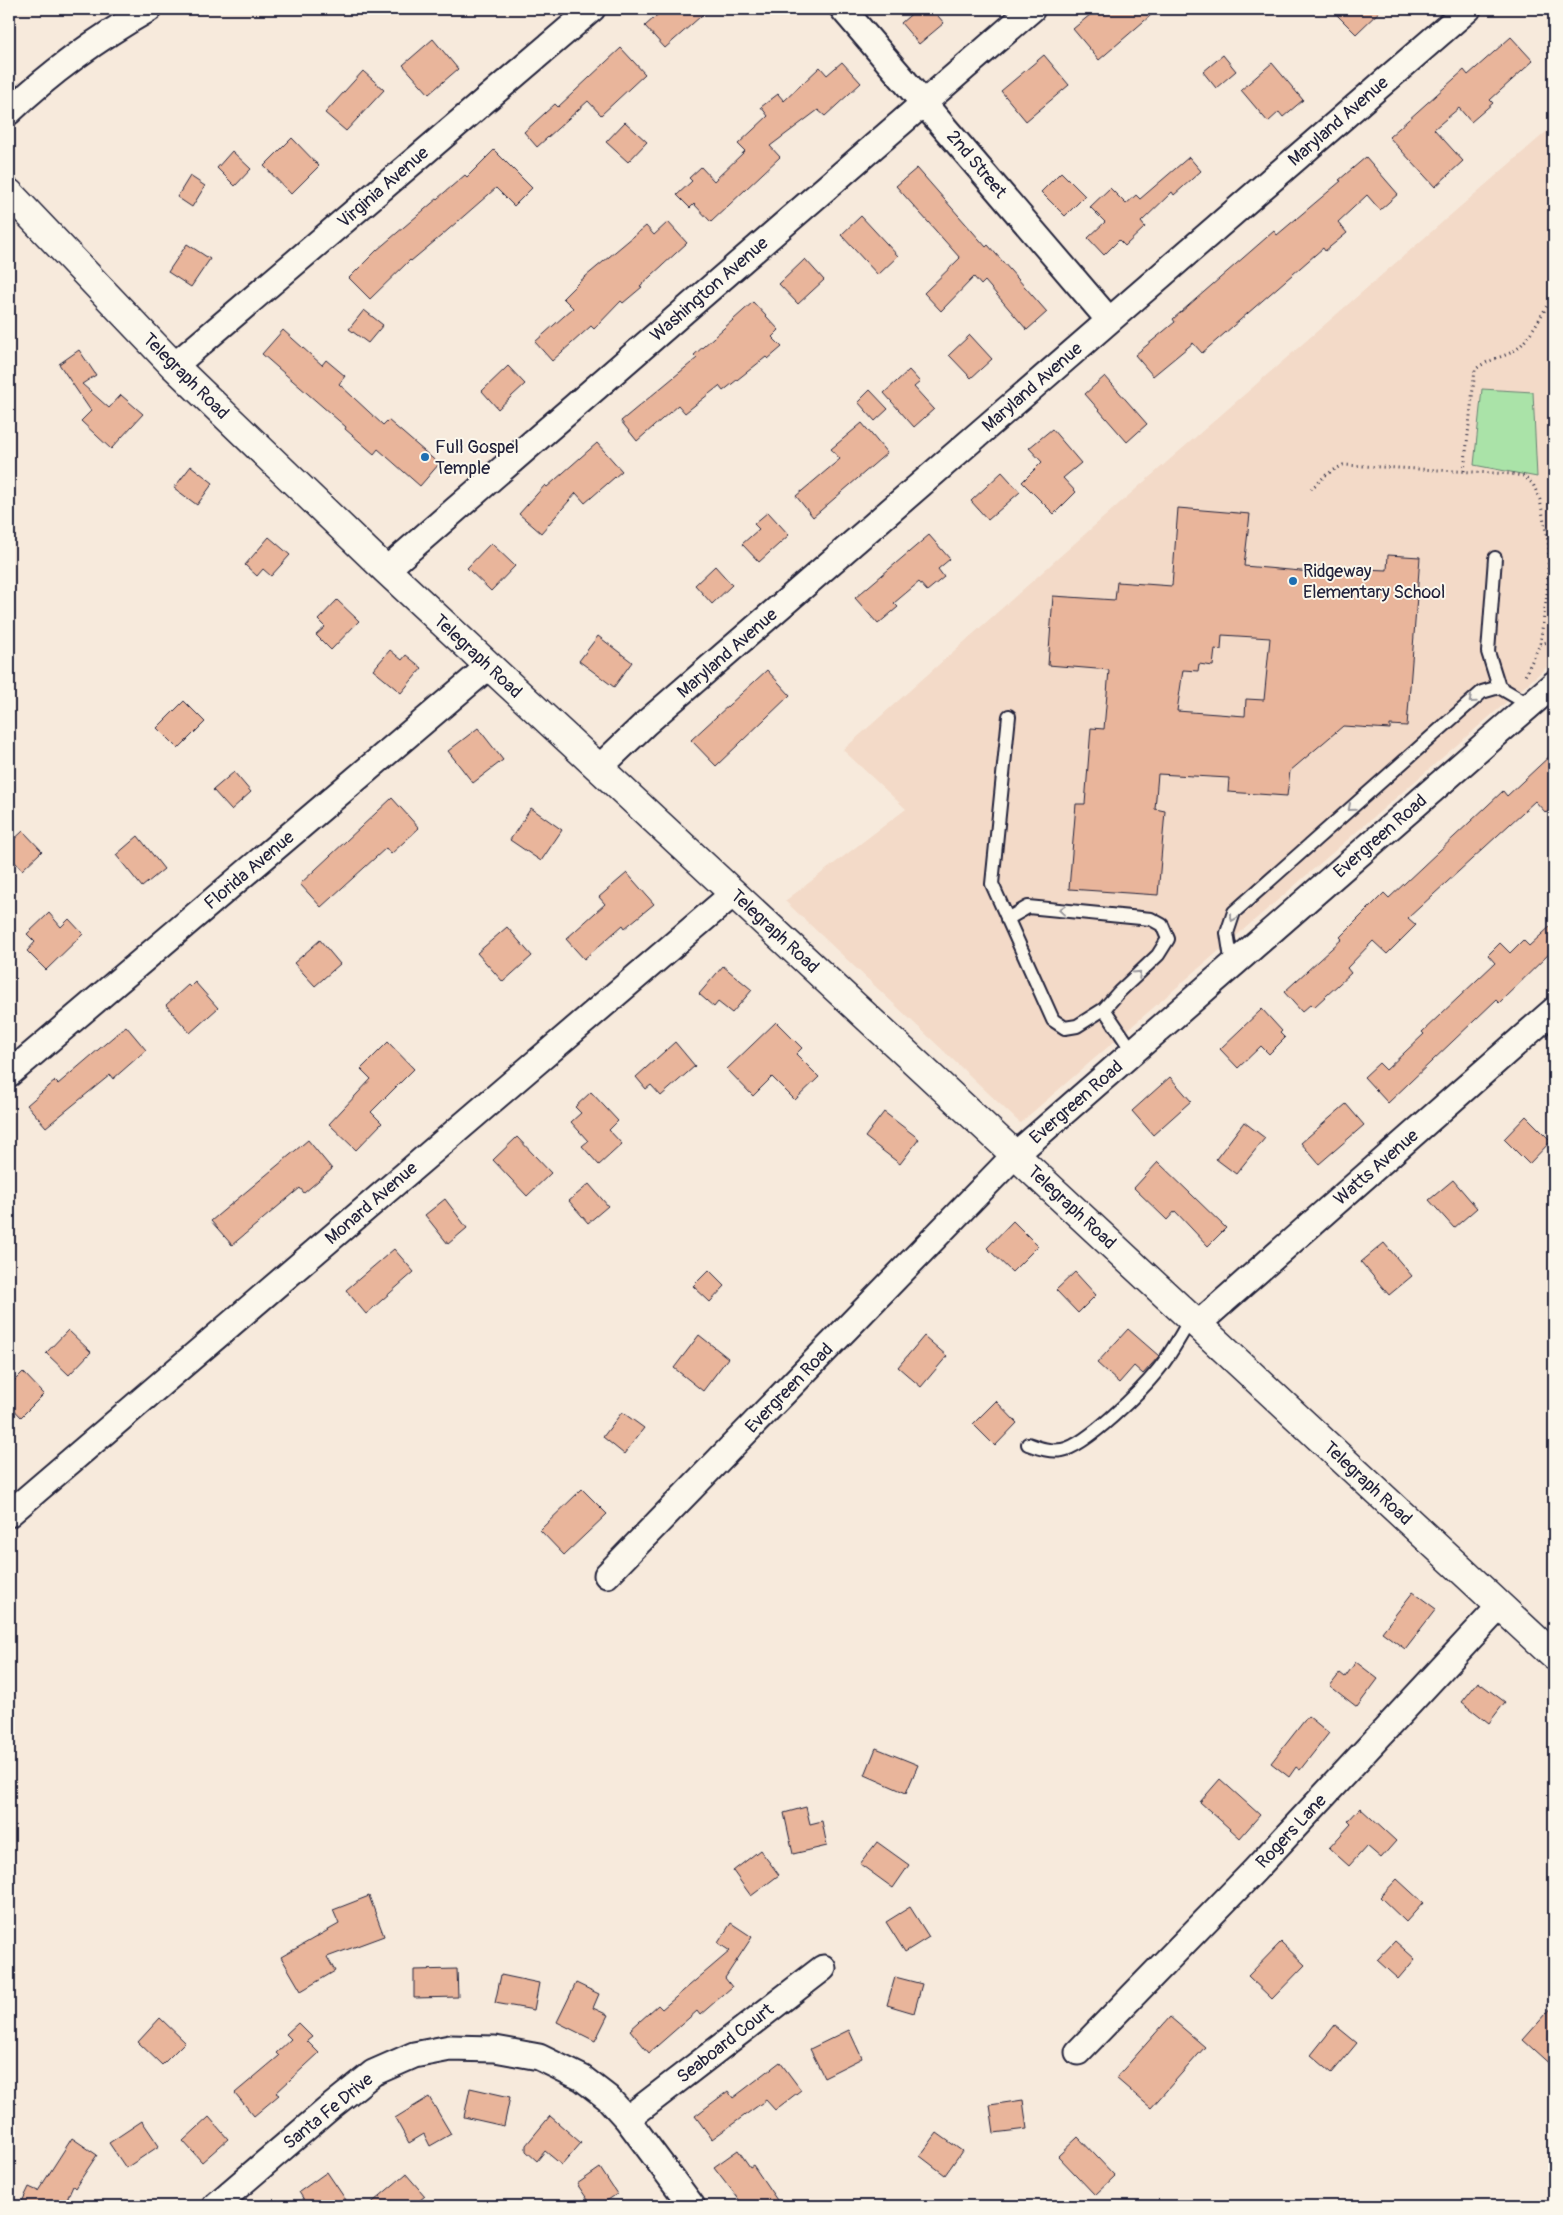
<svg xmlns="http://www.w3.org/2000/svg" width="1563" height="2215" font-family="Pangolin,sans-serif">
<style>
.built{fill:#f3dac8}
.green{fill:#aae3a8;stroke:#668272}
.building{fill:#e9b59b;stroke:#22223b;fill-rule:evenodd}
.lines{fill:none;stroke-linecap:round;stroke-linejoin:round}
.service-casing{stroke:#22223b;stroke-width:16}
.minor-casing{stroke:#22223b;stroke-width:29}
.primary-casing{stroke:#22223b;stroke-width:31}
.path{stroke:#22223b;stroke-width:3;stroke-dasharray:1 4;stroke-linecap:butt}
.service{stroke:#fbf7ec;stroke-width:12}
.minor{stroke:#fbf7ec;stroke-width:25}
.primary{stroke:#fbf7ec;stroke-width:28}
.oneway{stroke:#99979c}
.poi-dot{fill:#1f6fb2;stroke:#fbf7ec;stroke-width:2}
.labels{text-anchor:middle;stroke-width:4;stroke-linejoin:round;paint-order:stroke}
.street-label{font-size:18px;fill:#22223b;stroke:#fbf7ec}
.poi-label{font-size:18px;fill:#22223b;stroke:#fbf7ec;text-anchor:start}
</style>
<rect width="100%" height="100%" fill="#f7eadc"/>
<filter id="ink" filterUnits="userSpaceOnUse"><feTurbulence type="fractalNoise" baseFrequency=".02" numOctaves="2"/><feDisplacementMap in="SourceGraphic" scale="10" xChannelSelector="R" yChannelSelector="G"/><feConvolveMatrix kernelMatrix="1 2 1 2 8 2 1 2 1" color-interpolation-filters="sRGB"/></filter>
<g filter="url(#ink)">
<path class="built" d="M1554 125V661L1020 1123 785 901 906 809 843 750 1121 502Z"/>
<path class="green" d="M1482 389 1533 392 1537 477 1474 465Z"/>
<path class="building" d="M664 9H709L665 48 645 26Z
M917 9H932L944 23 919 44 901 23Z
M1097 9H1158L1099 60 1073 29Z
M1331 9H1382L1356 34Z
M1511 37 1533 61 1490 100 1493 103 1471 122 1459 108 1434 129 1463 161 1435 187 1389 137 1464 70 1468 75Z
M433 39 458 69 429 94 403 65Z
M621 48 645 74 601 115 588 101 537 147 524 132 555 104 558 107Z
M1044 55 1069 85 1026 121 1001 91Z
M1223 55 1236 71 1216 88 1203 72Z
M842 62 861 83 825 116 818 110 770 146 780 157 711 222 694 204 690 208 677 195 692 181 689 178 701 167 714 181 745 151 738 144 768 116 761 107 778 94 784 101 820 67 827 75Z
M1272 63 1303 100 1283 117 1279 112 1268 122 1241 90Z
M363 71 384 90 346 131 325 113Z
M625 122 647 142 628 162 606 142Z
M292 138 319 166 291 194 264 166Z
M494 150 532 188 514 206 496 188 441 236 411 261 410 260 370 299 349 278 377 250 465 175 467 177Z
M232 151 251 169 235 186 217 168Z
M1189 157 1201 171 1174 195 1172 192 1141 222 1145 227 1125 246 1119 240 1104 255 1088 238 1105 222 1090 207 1110 188 1126 204 1136 195 1140 199Z
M1366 157 1398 194 1380 210 1367 195 1338 222 1347 233 1325 251 1323 248 1202 353 1193 343 1153 376 1135 355 1175 322 1173 319 1274 231 1277 235 1341 181 1339 180Z
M917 168 986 247 988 245 1047 312 1027 330 985 281 981 285 974 277 941 311 924 293 960 258 896 186Z
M1061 172 1085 196 1065 216 1041 192Z
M190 176 205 186 192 207 177 197Z
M861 216 898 256 878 275 841 235Z
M668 222 687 243 640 286 642 287 623 303 621 301 594 329 591 326 552 361 535 342 573 308 563 298 579 282 646 226 654 235Z
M187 244 210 259 191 287 168 272Z
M805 259 824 280 798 304 779 284Z
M753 302 779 330 772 337 782 347 768 359 766 357 723 391 719 386 685 413 678 405 637 441 621 421 697 358 694 355Z
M364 310 383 325 368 343 349 329Z
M283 330 322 365 326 360 345 376 339 384 383 425 388 420 439 464 420 486 378 449 374 454 345 429 346 427 262 354Z
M970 335 992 359 971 378 949 355Z
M79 350 96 375 82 384 109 408 121 395 143 414 111 449 81 421 91 411 59 364Z
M508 366 525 384 498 409 482 391Z
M909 370 920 382 914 387 934 409 914 427 884 393Z
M1105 376 1147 424 1127 442 1085 394Z
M870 390 888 409 875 421 858 402Z
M862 423 887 453 813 517 796 496 840 459 831 449Z
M1052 429 1081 463 1063 478 1076 492 1054 514 1022 482 1042 462 1029 448Z
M597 443 622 471 585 503 576 493 541 533 519 514 545 485 547 487Z
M191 466 213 483 197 505 174 488Z
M1002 472 1020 492 988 520 971 501Z
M1178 508 1250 514 1244 566 1312 572V567L1387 570 1388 555 1420 557 1407 726 1390 725V729L1343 726 1290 771 1287 796 1228 792 1229 778 1158 774 1155 809 1165 811 1158 895 1069 889 1076 804H1085L1091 728 1104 729 1109 670 1048 665 1053 596 1115 600 1117 582 1172 586ZM1222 635 1270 638 1264 700 1246 699 1245 716 1177 711 1183 670 1198 671 1199 664 1213 666 1215 649 1221 650Z
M768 512 789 535 759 562 742 544 759 529 754 524Z
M929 535 950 559 938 569 944 577 927 591 919 582 894 603 898 607 878 624 855 598Z
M269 537 290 555 271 576 263 569 257 576 245 565Z
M491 543 515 566 491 591 467 568Z
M715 566 732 585 712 604 695 585Z
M337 600 359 621 331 650 316 635 325 627 318 620Z
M598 636 632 662 614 687 579 661Z
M390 650 402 660 406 655 422 668 401 693 373 670Z
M767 670 790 695 716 766 691 740Z
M184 701 205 722 178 749 157 728Z
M478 728 503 760 473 783 448 751Z
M1554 752V805L1546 813 1535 801 1408 918 1416 925 1387 954 1373 941 1347 968 1351 973 1314 1007 1311 1004 1302 1012 1284 992 1342 939 1340 937 1384 893 1389 898 1503 791 1507 796Z
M234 772 251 792 231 810 213 790Z
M392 798 419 828 391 854 386 848 321 907 300 884Z
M531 808 562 830 541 861 510 840Z
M23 831 42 851 22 870 9 855V844Z
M138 836 164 869 142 887 116 855Z
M627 873 654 904 625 928 623 925 584 959 566 939 605 904 599 897Z
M49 913 61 927 69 919 83 934 46 970 27 951 35 942 27 934Z
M1554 923V949L1499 1003 1496 1000 1388 1103 1364 1077 1379 1063 1386 1070 1424 1034 1422 1032 1495 963 1488 955 1500 943 1510 953 1523 940 1529 946Z
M507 927 532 956 503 982 477 953Z
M320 940 340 964 315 986 294 963Z
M723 966 752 990 732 1013 718 1002 714 1007 699 994Z
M195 982 218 1008 190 1033 166 1005 188 985 190 987Z
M1262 1009 1282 1031 1280 1033 1285 1038 1269 1054 1261 1046 1238 1068 1220 1049Z
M776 1022 802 1048 796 1054 819 1077 795 1100 772 1077 753 1096 727 1069Z
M126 1026 146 1050 113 1079 110 1075 46 1127 27 1105 55 1081 58 1084Z
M388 1042 414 1069 371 1112 382 1123 356 1150 329 1124 371 1079 361 1069Z
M675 1042 695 1066 661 1096 651 1085 646 1089 636 1077Z
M1170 1077 1191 1101 1153 1135 1132 1111Z
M591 1092 618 1121 609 1130 622 1144 599 1165 582 1146 588 1141 571 1122 581 1113 575 1107Z
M1346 1104 1364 1125 1319 1164 1301 1143Z
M884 1112 919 1139 900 1164 865 1137Z
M1526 1116 1551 1141 1529 1164 1504 1139Z
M1244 1122 1265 1138 1236 1174 1216 1159Z
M517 1137 551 1173 527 1196 493 1160Z
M308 1140 332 1169 304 1193 300 1188 232 1245 211 1221Z
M1158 1162 1226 1228 1208 1246 1175 1211 1167 1220 1134 1188Z
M1453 1180 1477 1208 1454 1228 1429 1200Z
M589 1184 608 1206 588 1223 569 1201Z
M445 1199 467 1228 448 1244 425 1215Z
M1013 1221 1038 1246 1012 1272 987 1248Z
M1384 1243 1412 1276 1389 1295 1361 1262Z
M394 1249 414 1272 366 1314 346 1290Z
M709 1270 725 1286 710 1302 693 1286Z
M1075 1272 1096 1295 1078 1313 1056 1290Z
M1128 1329 1159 1356 1143 1374 1134 1366 1119 1383 1097 1363Z
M68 1330 91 1352 69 1375 46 1353Z
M699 1335 728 1358 703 1391 674 1368Z
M924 1336 947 1356 921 1387 898 1367Z
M23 1372 44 1394 21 1417 9 1404V1386Z
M996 1401 1017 1423 995 1446 973 1424Z
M622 1412 644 1428 624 1454 603 1437Z
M582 1489 607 1514 564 1555 540 1530Z
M1413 1592 1436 1609 1405 1649 1382 1632Z
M1356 1662 1378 1679 1357 1707 1330 1686 1340 1673 1345 1677Z
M1478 1682 1505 1702 1489 1723 1462 1702Z
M1308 1716 1329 1733 1300 1770 1296 1767 1289 1777 1271 1763Z
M876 1748 918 1765 906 1793 865 1775Z
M1220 1779 1260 1815 1240 1838 1200 1802Z
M806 1807 810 1824 822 1821 827 1846 793 1854 784 1813Z
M1360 1808 1396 1841 1381 1858 1367 1846 1349 1866 1329 1848 1351 1824 1348 1821Z
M877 1842 909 1865 893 1888 860 1864Z
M760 1850 779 1875 751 1896 733 1871Z
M1397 1879 1423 1903 1406 1922 1380 1897Z
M369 1896 384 1936 327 1957 335 1971 301 1991 281 1957 339 1924 333 1910Z
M910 1907 929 1937 905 1952 886 1922Z
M731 1923 752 1937 725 1978 732 1987 700 2015 697 2011 649 2053 630 2030 658 2005 662 2009 730 1951 718 1943Z
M1395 1941 1415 1959 1398 1979 1377 1960Z
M1281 1942 1305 1965 1272 1999 1248 1976Z
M457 1969 458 1997 414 1998V1970Z
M501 1975 539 1983 534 2010 495 2003Z
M895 1977 922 1984 914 2013 887 2005Z
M576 1983 599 1994 593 2008 608 2015 595 2041 557 2022Z
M1554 2005V2068L1523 2040Z
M1170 2017 1205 2047 1151 2108 1116 2078Z
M160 2018 185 2042 162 2065 138 2042Z
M298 2023 312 2037 307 2041 319 2053 276 2093 279 2095 254 2116 235 2093 279 2056 276 2053 291 2039 286 2034Z
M1335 2025 1357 2043 1332 2073 1311 2055Z
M849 2030 862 2058 824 2077 810 2049Z
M780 2062 801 2090 775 2110 766 2100 712 2139 695 2116 728 2091 733 2098Z
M470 2088 510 2097 504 2126 464 2117Z
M429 2097 451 2134 430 2146 424 2134 409 2143 395 2118Z
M1023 2100 1027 2129 994 2133 990 2105Z
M550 2116 581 2143 562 2165 545 2151 537 2161 526 2151V2145Z
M209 2117 228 2139 202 2162 183 2141Z
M142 2121 159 2146 126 2168 109 2143Z
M937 2133 962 2151 945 2175 920 2156Z
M1078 2137 1115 2176 1095 2195 1058 2156Z
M72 2138 97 2155 75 2188 73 2186 65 2204 71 2206H20L29 2187 38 2191Z
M738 2150 750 2167 753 2165 781 2206H744L714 2167Z
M600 2168 617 2194 599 2206H592L577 2184Z
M327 2172 346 2200 338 2206H308L299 2192Z
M406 2174 425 2196 413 2206H368Z"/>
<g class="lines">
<defs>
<path id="service" d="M1495 558 1488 652 1499 687
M1007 919 1028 907 1151 919 1162 925 1168 939 1158 955 1119 992 1104 1009 1077 1026 1065 1028 1053 1020 992 884 1009 716
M1232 965 1227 933 1234 912 1482 692 1499 687 1530 705
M1104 1009 1133 1052
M1028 1444C1039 1448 1049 1452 1062 1450 1086 1446 1142 1390 1158 1370 1171 1354 1181 1335 1191 1318"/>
<path id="minor" d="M843 9 1109 320
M9 112C51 72 98 38 149 9
M174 366 592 9
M386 570 1032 9
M599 768 646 723 1468 9
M9 1074 489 666
M1198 1324 1554 1010
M9 1514 734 893
M607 1575 1015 1155 1554 684
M1078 2052 1253 1872 1500 1606
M627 2119 823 1968
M215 2206 327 2110 373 2073 414 2055 450 2048 495 2049 539 2057 582 2078 608 2098 627 2119 692 2206"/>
<path id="primary" d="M9 193 174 366 386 570 1554 1656"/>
</defs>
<use href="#service" class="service-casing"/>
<use href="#minor" class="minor-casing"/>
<use href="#primary" class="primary-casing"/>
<path class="path" d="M1464 471 1475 370C1486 359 1504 358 1517 349 1529 340 1546 307 1554 294
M1311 489 1327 474 1343 465 1512 474 1523 476 1533 484 1540 500 1549 547 1547 594 1540 644 1524 678
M1540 644 1548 642 1554 636"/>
<use href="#service" class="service"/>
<use href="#minor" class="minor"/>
<use href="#primary" class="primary"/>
</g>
<defs><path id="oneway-chevron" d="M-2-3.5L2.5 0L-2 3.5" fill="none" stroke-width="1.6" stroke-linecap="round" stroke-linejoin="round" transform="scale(1.25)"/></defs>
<g class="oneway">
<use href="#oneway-chevron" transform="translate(1472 700) rotate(139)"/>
<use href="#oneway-chevron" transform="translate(1351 808) rotate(139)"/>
<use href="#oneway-chevron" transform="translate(1062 910) rotate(-174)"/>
<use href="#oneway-chevron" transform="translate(1233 918) rotate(112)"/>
<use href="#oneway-chevron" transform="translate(1138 974) rotate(-44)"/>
</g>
</g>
<g class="poi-dot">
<circle cx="425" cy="457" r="5"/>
<circle cx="1293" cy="581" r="5"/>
</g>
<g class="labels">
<g class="street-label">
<text transform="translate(1338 121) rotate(-41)" y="6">Maryland Avenue</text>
<text transform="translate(977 164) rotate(50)" y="6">2nd Street</text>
<text transform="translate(383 187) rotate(-41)" y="6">Virginia Avenue</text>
<text transform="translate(709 289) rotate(-41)" y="6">Washington Avenue</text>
<text transform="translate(186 376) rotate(45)" y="6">Telegraph Road</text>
<text transform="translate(1032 387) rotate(-41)" y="6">Maryland Avenue</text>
<text transform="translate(727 653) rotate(-41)" y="6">Maryland Avenue</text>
<text transform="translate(478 656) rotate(43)" y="6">Telegraph Road</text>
<text transform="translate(1380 836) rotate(-41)" y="6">Evergreen Road</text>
<text transform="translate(249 870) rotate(-40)" y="6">Florida Avenue</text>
<text transform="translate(775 931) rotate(43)" y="6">Telegraph Road</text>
<text transform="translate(1076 1102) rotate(-41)" y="6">Evergreen Road</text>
<text transform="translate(1376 1167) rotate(-41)" y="6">Watts Avenue</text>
<text transform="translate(371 1203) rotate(-41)" y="6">Monard Avenue</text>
<text transform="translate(1072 1207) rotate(43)" y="6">Telegraph Road</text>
<text transform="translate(789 1388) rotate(-46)" y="6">Evergreen Road</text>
<text transform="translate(1368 1483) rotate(43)" y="6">Telegraph Road</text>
<text transform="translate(1291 1831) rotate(-47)" y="6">Rogers Lane</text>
<text transform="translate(725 2043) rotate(-38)" y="6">Seaboard Court</text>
<text transform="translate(328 2111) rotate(-39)" y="6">Santa Fe Drive</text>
</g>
<g class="poi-label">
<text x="435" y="453">Full Gospel<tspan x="435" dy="21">Temple</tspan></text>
<text x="1303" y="577">Ridgeway<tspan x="1303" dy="21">Elementary School</tspan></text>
</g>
</g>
<rect width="1563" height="2215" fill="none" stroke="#fbf7ec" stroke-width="30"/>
<rect x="15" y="15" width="1533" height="2185" fill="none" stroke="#22223b" stroke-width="2" filter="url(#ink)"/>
</svg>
